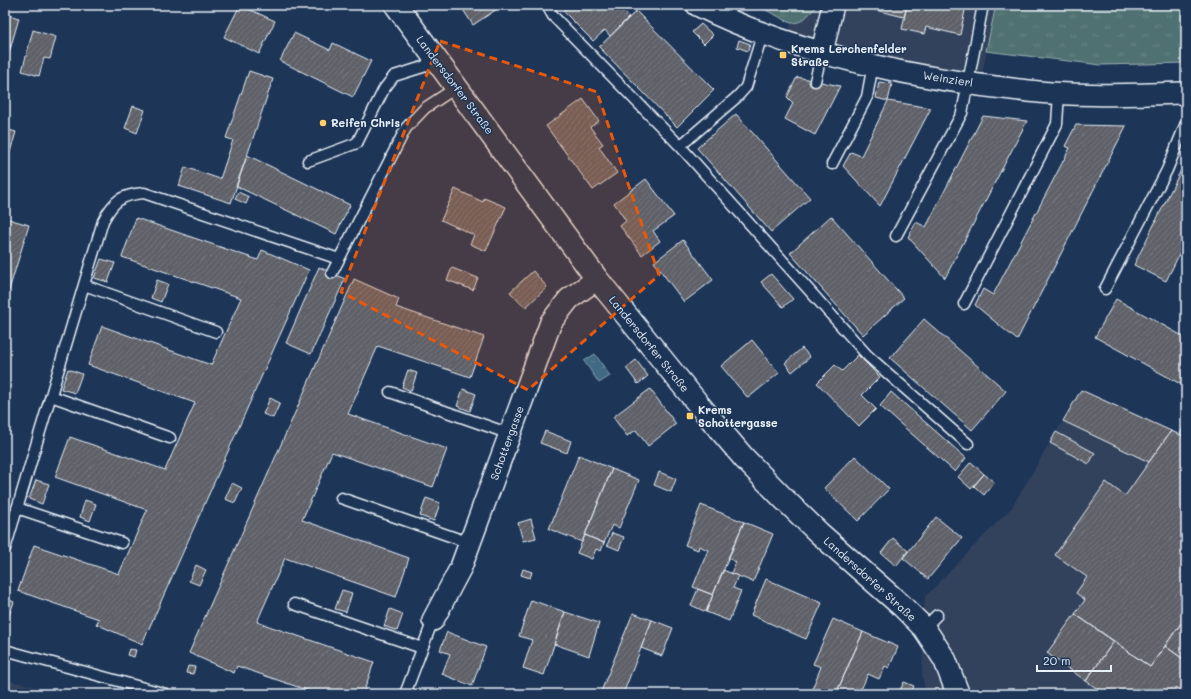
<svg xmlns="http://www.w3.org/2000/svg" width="1191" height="699" font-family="Mali,sans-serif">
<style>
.built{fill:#30425c}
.grass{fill:url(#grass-tufts);stroke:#9cb1b4}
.water{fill:url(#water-ripples);stroke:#83a1b2}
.building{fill:url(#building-hatch);stroke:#e8f1f8}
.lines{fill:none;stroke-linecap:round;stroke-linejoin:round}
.lane-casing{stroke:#e8f1f8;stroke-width:13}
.street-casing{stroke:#e8f1f8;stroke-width:24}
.secondary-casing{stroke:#e8f1f8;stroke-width:25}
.lane{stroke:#1d3557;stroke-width:10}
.street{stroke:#1d3557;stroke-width:21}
.secondary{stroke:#1d3557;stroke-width:22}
.marked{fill:#e8590c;fill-opacity:0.2;stroke:#e8590c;stroke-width:3;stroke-dasharray:8 5;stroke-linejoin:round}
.poi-dot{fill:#ffd166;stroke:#1d3557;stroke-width:1.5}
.labels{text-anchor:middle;stroke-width:3;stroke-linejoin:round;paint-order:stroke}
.poi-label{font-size:11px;font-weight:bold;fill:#e8f1f8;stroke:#1d3557;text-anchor:start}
.street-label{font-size:11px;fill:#e8f1f8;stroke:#1d3557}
</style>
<defs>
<pattern id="grass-tufts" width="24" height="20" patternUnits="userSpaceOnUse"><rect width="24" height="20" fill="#507171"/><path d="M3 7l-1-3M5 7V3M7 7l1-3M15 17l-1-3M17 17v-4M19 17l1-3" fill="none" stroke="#698686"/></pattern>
<pattern id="water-ripples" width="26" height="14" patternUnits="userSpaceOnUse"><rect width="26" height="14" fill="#3f6b83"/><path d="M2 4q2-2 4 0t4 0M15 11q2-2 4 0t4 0" fill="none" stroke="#5b8195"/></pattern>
<pattern id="building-hatch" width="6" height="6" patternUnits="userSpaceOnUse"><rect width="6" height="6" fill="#5e6168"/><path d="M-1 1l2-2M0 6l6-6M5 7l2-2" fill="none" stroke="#75787e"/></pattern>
</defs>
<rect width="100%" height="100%" fill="#1d3557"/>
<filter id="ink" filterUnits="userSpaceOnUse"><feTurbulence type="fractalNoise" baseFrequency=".025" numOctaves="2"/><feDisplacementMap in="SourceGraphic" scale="8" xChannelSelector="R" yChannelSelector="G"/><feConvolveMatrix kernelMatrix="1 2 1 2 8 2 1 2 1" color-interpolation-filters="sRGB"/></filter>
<g filter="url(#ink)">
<path class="built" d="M816 5H996L982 74 930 66 886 56 789 32 791 23 796 24 815 8Z
M1081 390 1186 437V694H926L922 674 925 597 1012 507Z
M5 680 29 685 60 694H5Z"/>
<path class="grass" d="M756 5H816L815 8C808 15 802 24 791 23Z
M996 5H1186V63L1101 65 986 51Z"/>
<path class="water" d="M595 354 610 376 599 383 584 361Z"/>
<path class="building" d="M240 5 275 21 259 54 224 37Z
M460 5H498L500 7 473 25Z
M569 5H617L629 17 610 36 605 30 593 41 563 11Z
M855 5H907L904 17Z
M907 5H966L960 35 926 27 924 34 902 29Z
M636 11 714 90 677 127 599 47Z
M5 14 19 18 11 46 5 45Z
M701 24 713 35 704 44 692 32Z
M33 30 56 37 50 59 44 58 39 76 22 71Z
M294 33 330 50 333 43 371 61 353 97 280 61Z
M739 40 750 44 748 51 737 47Z
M5 45 11 46 5 68Z
M249 71 273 79 231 203 179 186 185 167 220 179 233 140 226 138Z
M797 77 840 86 815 135 785 119 793 103 787 97Z
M879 82 892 84 888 101 876 98Z
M583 99 599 121 590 127 603 144 599 147 617 173 593 190 546 126Z
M888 101 931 108 880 206 843 166 851 152 861 156Z
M133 106 145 110 137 133 125 128Z
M736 114 810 198 771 232 697 148Z
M983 116 1027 121 945 278 908 237 916 222 926 227Z
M1076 125 1126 126 1017 340 975 305 983 289 993 295 1070 148 1065 146Z
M5 129 16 132 7 162 5 161Z
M247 155 350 205 336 234 236 186Z
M1186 160V241L1166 281 1134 265Z
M646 179 674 216 653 231 660 241 642 255 620 226 626 221 614 203Z
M455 189 483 202 484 198 506 207 486 251 470 244 474 235 441 220Z
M238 192 249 197 246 204 235 199Z
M831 216 904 298 863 335 790 253Z
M5 218 29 225 5 303Z
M136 218 258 260 262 250 309 270 142 644 96 624 99 619 18 591 34 545 119 574 147 510 55 477 70 437 165 470 195 403 88 365 102 326 211 365 241 298 122 257Z
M683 240 713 280 684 302 654 262Z
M101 259 115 263 108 282 94 278Z
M319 267 345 279 311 354 286 343Z
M452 268 478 278 473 290 447 280Z
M533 271 547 287 525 308 510 292Z
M771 274 793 299 783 307 761 282Z
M354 279 399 299 396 307 484 337 470 377 378 346 348 414 447 449 433 487 332 452 302 520 409 558 396 597 285 558 257 622 374 662 363 694H318L237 666 234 673 189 653Z
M157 280 168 284 161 302 151 298Z
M1116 299 1186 338V387L1095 337Z
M924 319 1006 391 972 430 890 358Z
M752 340 779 373 748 398 721 366Z
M802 348 810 357 792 372 785 363Z
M858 355 880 377 862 395 876 409 859 426 817 383 835 365 842 371Z
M636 360 648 376 638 384 626 368Z
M68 369 82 374 75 393 61 389Z
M408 370 417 373 411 391 402 387Z
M463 389 476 394 470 411 457 406Z
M650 389 676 424 648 446 636 430 627 436 613 417Z
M1081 390 1171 431 1149 462 1063 421Z
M891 392 966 458 955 472 880 406Z
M270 398 280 403 273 418 263 414Z
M1185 424H1186V437L1180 434Z
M545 431 571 441 567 453 540 443Z
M1171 431 1186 437V616L1150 667 1075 614 1085 600 1076 593 1087 577 1055 555 1106 482 1125 496Z
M1056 432 1095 453 1089 464 1050 443Z
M579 455 612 469 582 542 549 529Z
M855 456 889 489 858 521 824 488Z
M971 462 984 474 971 489 958 477Z
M612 469 639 480 619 528 612 525 604 543 585 535Z
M659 472 676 479 671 492 654 485Z
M984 474 994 482 984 495 974 486Z
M36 480 49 484 42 504 29 499Z
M232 483 242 488 235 503 225 499Z
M426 498 440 503 434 521 420 516Z
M85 500 96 504 90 521 80 517Z
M701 505 744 522 713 595 693 587 708 550 699 546 698 550 685 545Z
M936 517 962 538 928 579 903 558Z
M531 519 536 538 523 541 518 523Z
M744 522 773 534 753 582 731 573 736 562 728 558Z
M612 533 624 537 619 550 607 545Z
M585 535 604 543 601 551 596 549 592 559 577 553Z
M893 538 908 551 896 566 881 553Z
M196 565 206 570 199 585 189 581Z
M523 569 532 572 530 578 521 575Z
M723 570 738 576 733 588 741 591 729 621 706 612Z
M766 579 822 603 806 639 751 615Z
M698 589 713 595 706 612 691 605Z
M342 590 352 593 346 612 335 609Z
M5 598 14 602 7 621H5Z
M531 600 565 612 544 675 523 668 532 640 519 636Z
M390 609 403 614 397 631 384 626Z
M565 612 599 623 589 656 554 644Z
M633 613 652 620 623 694H600Z
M1075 614 1114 641 1086 681 1047 653Z
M1186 616V661L1165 646Z
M833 619 863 632 836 694H810L821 667 813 664Z
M652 620 673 628 662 656 641 648Z
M447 632 486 647 472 686 442 674 450 654 440 650Z
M863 632 898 647 889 668 885 666 879 679 868 674 859 694H836Z
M1114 641 1150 667 1165 646 1186 661V694H1105L1086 681Z
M129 649 136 650 134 657 127 655Z
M188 666 195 667 193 674 186 673Z
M904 682 914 686 912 690 919 694H898Z"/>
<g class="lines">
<defs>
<path id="lane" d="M548 5V7L553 16 680 146 868 356 968 444
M815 81 822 52
M680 146 737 97 746 87 763 32
M308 161 357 143 384 89 394 76 423 67 436 59
M832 164 867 97 873 64
M896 236 962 113 983 5
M332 273 406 128 425 108 457 87
M84 285 216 332
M1105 289 1167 170 1186 123
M964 304 1057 124 1059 93
M390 392 510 434
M51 396 170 438
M341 498 470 543
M17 508 122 543
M5 549 103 221C114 200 121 195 144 193L339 259
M294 604 422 648
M924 628 937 615
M5 650 166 694
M405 694 433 620"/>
<path id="street" d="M697 5C794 54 921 80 1029 91 1081 97 1134 94 1186 93
M822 52 833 5
M433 620 461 567 551 322 569 299 597 279"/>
<path id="secondary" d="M396 5 597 279 699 405 744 458 782 497 819 533 902 606 924 628 945 660 958 694"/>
</defs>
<use href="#lane" class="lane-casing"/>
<use href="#street" class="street-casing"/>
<use href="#secondary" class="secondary-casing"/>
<use href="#lane" class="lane"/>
<use href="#street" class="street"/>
<use href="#secondary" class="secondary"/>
</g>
</g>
<path class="marked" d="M440 41 597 92 659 275 528 390 341 292Z"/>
<g class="poi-dot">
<rect x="779" y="51" width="8" height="8" rx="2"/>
<circle cx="323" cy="123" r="4"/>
<rect x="686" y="412" width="8" height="8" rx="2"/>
</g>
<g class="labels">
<g class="poi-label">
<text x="791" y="53">Krems Lerchenfelder<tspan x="791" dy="13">Straße</tspan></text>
<text x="331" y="127">Reifen Chris</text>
<text x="698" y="414">Krems<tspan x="698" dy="13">Schottergasse</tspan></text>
</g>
<g class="street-label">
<text transform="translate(948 79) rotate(9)" y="4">Weinzierl</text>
<text transform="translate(455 85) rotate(53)" y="4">Landersdorfer Straße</text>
<text transform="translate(649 344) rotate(51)" y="4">Landersdorfer Straße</text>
<text transform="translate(507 443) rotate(-70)" y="4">Schottergasse</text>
<text transform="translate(870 579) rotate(42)" y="4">Landersdorfer Straße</text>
</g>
</g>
<rect width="1191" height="699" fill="none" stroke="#1d3557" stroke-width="20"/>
<rect x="10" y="10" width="1171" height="679" fill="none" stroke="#e8f1f8" stroke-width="1.5" filter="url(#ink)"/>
<path d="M1037 665v6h74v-6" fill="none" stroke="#e8f1f8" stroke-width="2"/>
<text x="1043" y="665" font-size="12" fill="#e8f1f8" stroke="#1d3557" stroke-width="3" paint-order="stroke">20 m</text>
</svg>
